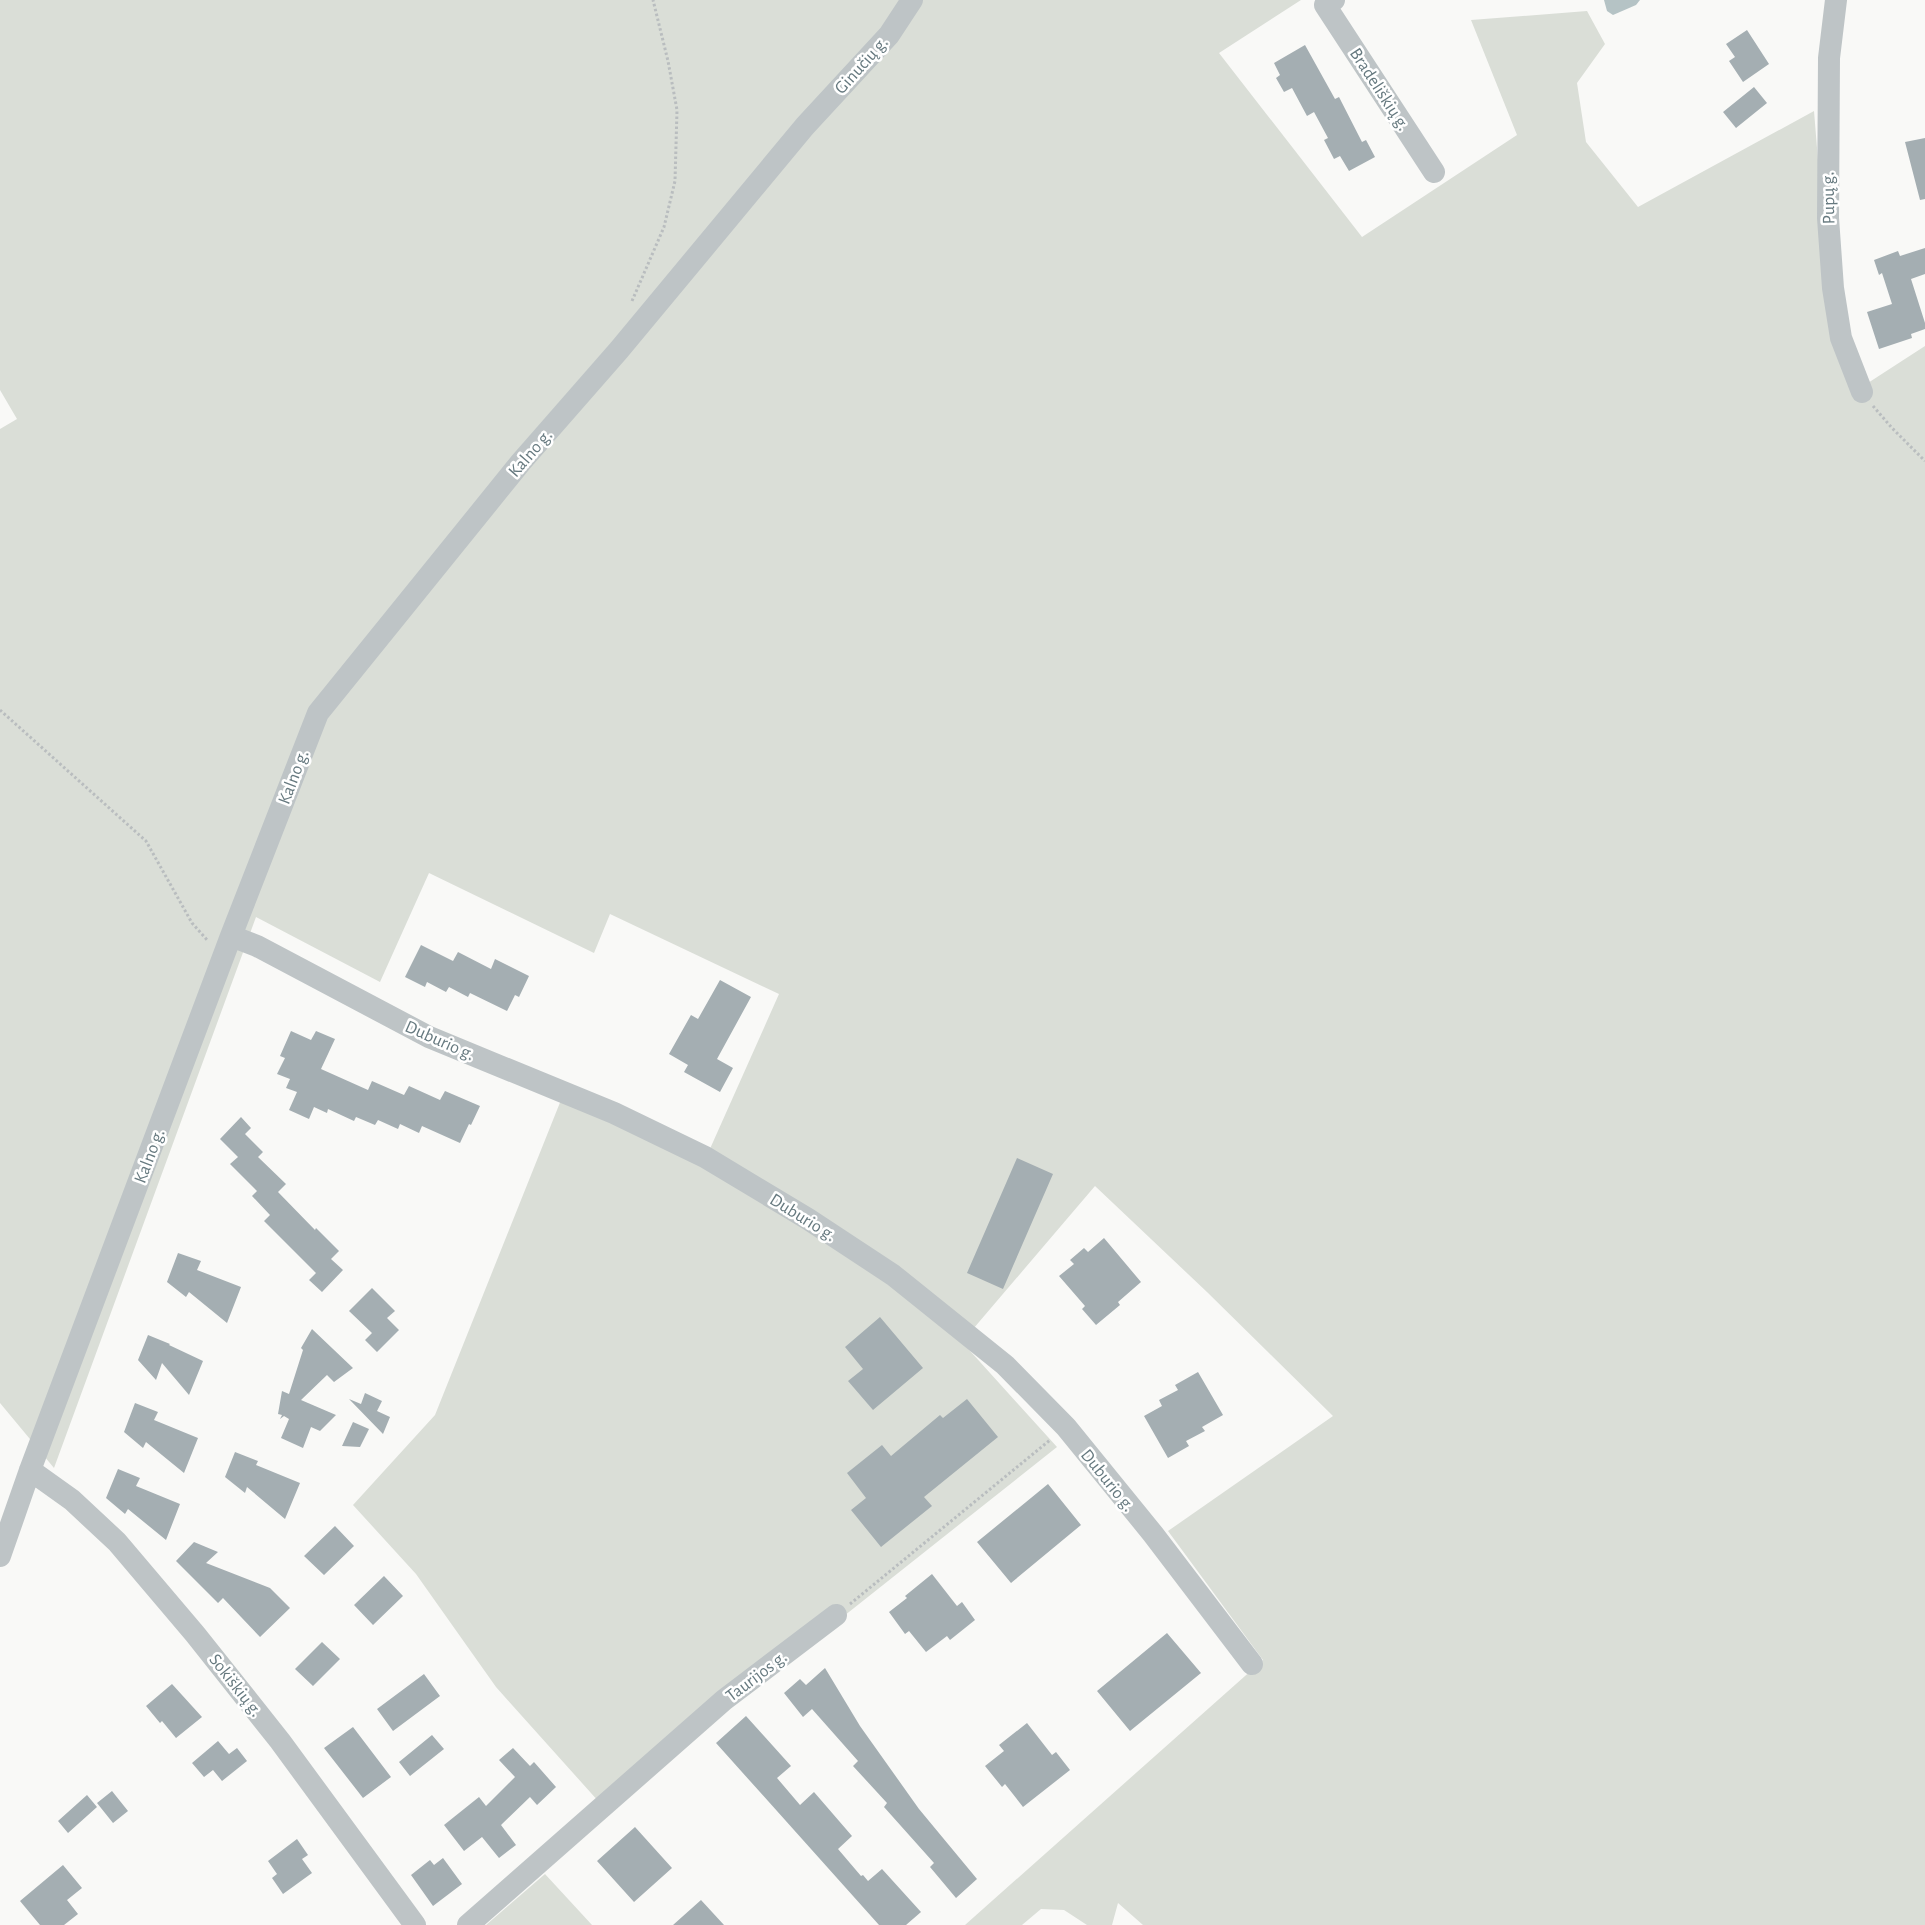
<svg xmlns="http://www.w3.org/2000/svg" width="1925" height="1925" font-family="'Alegreya Sans',sans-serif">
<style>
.green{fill:#daded7}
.water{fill:#b5c3c5}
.building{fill:#a4aeb2}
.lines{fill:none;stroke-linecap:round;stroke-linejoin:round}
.path{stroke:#b9bdbf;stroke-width:3;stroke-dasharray:2.5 2.5;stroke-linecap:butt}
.street{stroke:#bec4c6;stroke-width:22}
.labels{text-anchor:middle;stroke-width:5;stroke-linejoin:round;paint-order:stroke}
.street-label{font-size:18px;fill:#66797f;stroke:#fff}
</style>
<rect width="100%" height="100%" fill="#f9f9f7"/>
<path class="green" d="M0 0H1301L1219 53 1362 237 1517 135 1471 20 1587 11 1605 44 1577 83 1586 142 1638 207 1814 111 1831 320 1854 392 1925 346V1925H1143L1118 1903 1112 1925H1087L1064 1910 1041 1909 1022 1925H965L1263 1660 1168 1531 1333 1416 1207 1292 1095 1186 962 1342 1057 1447 690 1738 608 1812 496 1687 416 1574 353 1505 435 1415 567 1085 709 1151 779 994 610 914 594 953 429 873 380 982 256 917 54 1468 0 1403V429L17 419 0 390Z
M545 1874 592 1925H486Z"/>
<path class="water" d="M1604 0H1640L1636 5 1613 15 1607 11Z"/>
<path class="building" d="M1747 30 1769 64 1743 82 1729 61 1735 57 1726 44Z
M1305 45 1335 99 1339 97 1362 142 1366 140 1375 157 1349 171 1340 156 1334 159 1324 140 1328 138 1314 112 1307 116 1292 88 1284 92 1276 78 1280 75 1274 63Z
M1754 87 1767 103 1736 128 1723 112Z
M1925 138V199L1920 200 1905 142Z
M1925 248V274L1911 279 1925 323V329L1911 334 1912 338 1879 349 1867 312 1892 304 1882 273 1879 275 1874 260 1898 251 1900 256Z
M421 945 453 961 458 952 491 969 495 959 529 976 519 997 515 995 507 1011 470 993 468 997 449 987 446 992 427 982 425 987 405 977Z
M720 980 751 997 717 1059 733 1068 720 1092 684 1072 688 1065 669 1054 691 1015 698 1019Z
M291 1031 311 1040 316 1031 335 1039 321 1069 368 1090 372 1081 404 1095 409 1086 440 1100 445 1091 480 1106 471 1125 469 1124 460 1143 422 1126 419 1133 400 1124 398 1129 378 1120 375 1125 356 1117 354 1121 328 1109 327 1113 314 1107 309 1119 289 1110 297 1092 286 1088 290 1079 277 1074 285 1058 280 1056Z
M241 1117 251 1128 245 1134 263 1152 258 1157 286 1184 278 1192 315 1230 316 1228 339 1251 331 1259 343 1270 322 1292 309 1280 316 1273 264 1221 270 1215 252 1196 257 1191 230 1164 238 1157 220 1139Z
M1017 1158 1053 1174 1003 1289 967 1273Z
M1104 1238 1141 1282 1118 1302 1120 1305 1096 1325 1082 1309 1085 1306 1059 1276 1074 1264 1070 1260 1084 1248 1088 1252Z
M178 1253 201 1261 197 1270 241 1287 227 1323 189 1292 186 1297 167 1282Z
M372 1288 395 1311 387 1318 399 1330 377 1352 365 1340 372 1333 349 1311Z
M880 1317 923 1368 873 1410 848 1381 863 1369 845 1347Z
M312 1329 353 1368 334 1382 327 1375 301 1400 336 1415 320 1431 311 1427 303 1448 281 1438 289 1419 284 1416 280 1419 282 1415 278 1414 282 1391 289 1394 303 1350 301 1348Z
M148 1335 170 1344 169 1345 203 1361 189 1395 162 1363 156 1380 138 1360Z
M1198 1372 1223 1415 1202 1427 1205 1431 1186 1441 1189 1446 1168 1458 1144 1416 1162 1406 1159 1400 1178 1390 1175 1385Z
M365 1393 382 1401 377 1411 390 1417 383 1434 349 1399 361 1404Z
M967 1399 998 1437 924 1497 932 1506 881 1547 851 1510 866 1498 847 1473 882 1445 891 1456 940 1415 943 1418Z
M135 1403 158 1412 154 1420 198 1438 184 1473 146 1442 143 1448 124 1432Z
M353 1422 369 1429 360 1447 342 1446Z
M235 1452 258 1461 256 1465 300 1483 285 1519 247 1487 245 1493 225 1477Z
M118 1469 140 1478 136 1486 180 1504 166 1540 128 1509 125 1514 106 1498Z
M1048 1484 1081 1525 1011 1583 977 1542Z
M335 1526 354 1546 324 1575 304 1556Z
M194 1542 218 1552 206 1563 270 1588 290 1608 260 1637 223 1598 218 1603 176 1561Z
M932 1574 957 1606 962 1602 975 1620 950 1640 947 1636 926 1652 909 1631 905 1634 889 1612 907 1598 905 1596Z
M384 1576 403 1596 373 1625 354 1605Z
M1167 1633 1201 1673 1130 1731 1097 1691Z
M322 1642 340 1659 313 1686 295 1669Z
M825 1668 860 1726 919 1809 977 1879 956 1898 930 1867 934 1863 884 1807 887 1803 853 1766 858 1761 812 1709 803 1717 784 1693 800 1679 806 1685Z
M424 1674 440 1696 393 1731 377 1709Z
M172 1684 202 1717 176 1738 162 1721 160 1723 146 1706Z
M746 1716 791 1766 777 1778 800 1805 814 1792 852 1836 838 1849 861 1876 863 1875 868 1881 882 1869 921 1912 906 1925H879L716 1743Z
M1027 1723 1052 1755 1056 1752 1070 1770 1023 1807 1005 1784 1002 1787 985 1766 1004 1751 999 1745Z
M353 1727 391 1777 363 1798 324 1748Z
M432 1735 444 1749 410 1776 399 1762Z
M218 1741 229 1754 237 1748 247 1761 222 1781 213 1770 204 1777 192 1763Z
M513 1748 530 1766 534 1762 556 1787 537 1805 530 1797 501 1825 516 1845 499 1858 482 1837 464 1851 444 1825 479 1797 486 1806 515 1777 499 1760Z
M112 1791 128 1811 113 1823 97 1803Z
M87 1795 97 1807 68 1833 58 1821Z
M635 1827 672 1868 634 1902 597 1861Z
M297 1839 308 1855 302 1859 312 1873 283 1894 272 1878 277 1874 268 1861Z
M443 1858 462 1884 433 1906 411 1875 430 1860 434 1865Z
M63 1865 82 1888 67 1900 78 1914 64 1925H40L20 1901Z
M701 1900 724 1925H673Z"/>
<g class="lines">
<path class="path" d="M632 301 664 227 675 181 677 110 668 61 653 0
M1873 406 1892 428 1925 461
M0 710 146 841 192 923 208 941
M850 1604 1050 1440"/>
<path class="street" d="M1334 0 1325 5 1434 172
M1836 0 1829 58 1828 218 1833 288 1841 338 1862 392
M231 936 257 946 429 1037 614 1113 705 1157 808 1219 893 1275 1005 1365 1066 1427 1153 1534 1252 1664
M30 1470 72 1500 117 1542 195 1634 280 1741 415 1925
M0 1556 30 1470 231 936 318 713 521 462 619 350 805 126 889 35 912 0
M468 1925 724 1700 836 1615"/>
</g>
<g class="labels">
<g class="street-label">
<text transform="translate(861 65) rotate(-48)" y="6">Ginučių g.</text>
<text transform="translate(1380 89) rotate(57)" y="6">Bradeliškių g.</text>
<text transform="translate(1828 198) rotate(-91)" y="6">Pupų g.</text>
<text transform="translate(530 453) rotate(-49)" y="6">Kalno g.</text>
<text transform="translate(293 777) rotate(-69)" y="6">Kalno g.</text>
<text transform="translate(440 1040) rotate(24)" y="6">Duburio g.</text>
<text transform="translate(149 1156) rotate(-69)" y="6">Kalno g.</text>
<text transform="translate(803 1217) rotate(32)" y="6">Duburio g.</text>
<text transform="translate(1108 1480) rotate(51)" y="6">Duburio g.</text>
<text transform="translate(756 1676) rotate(-37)" y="6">Taurijos g.</text>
<text transform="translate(236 1685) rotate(52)" y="6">Sokiškių g.</text>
</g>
</g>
</svg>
